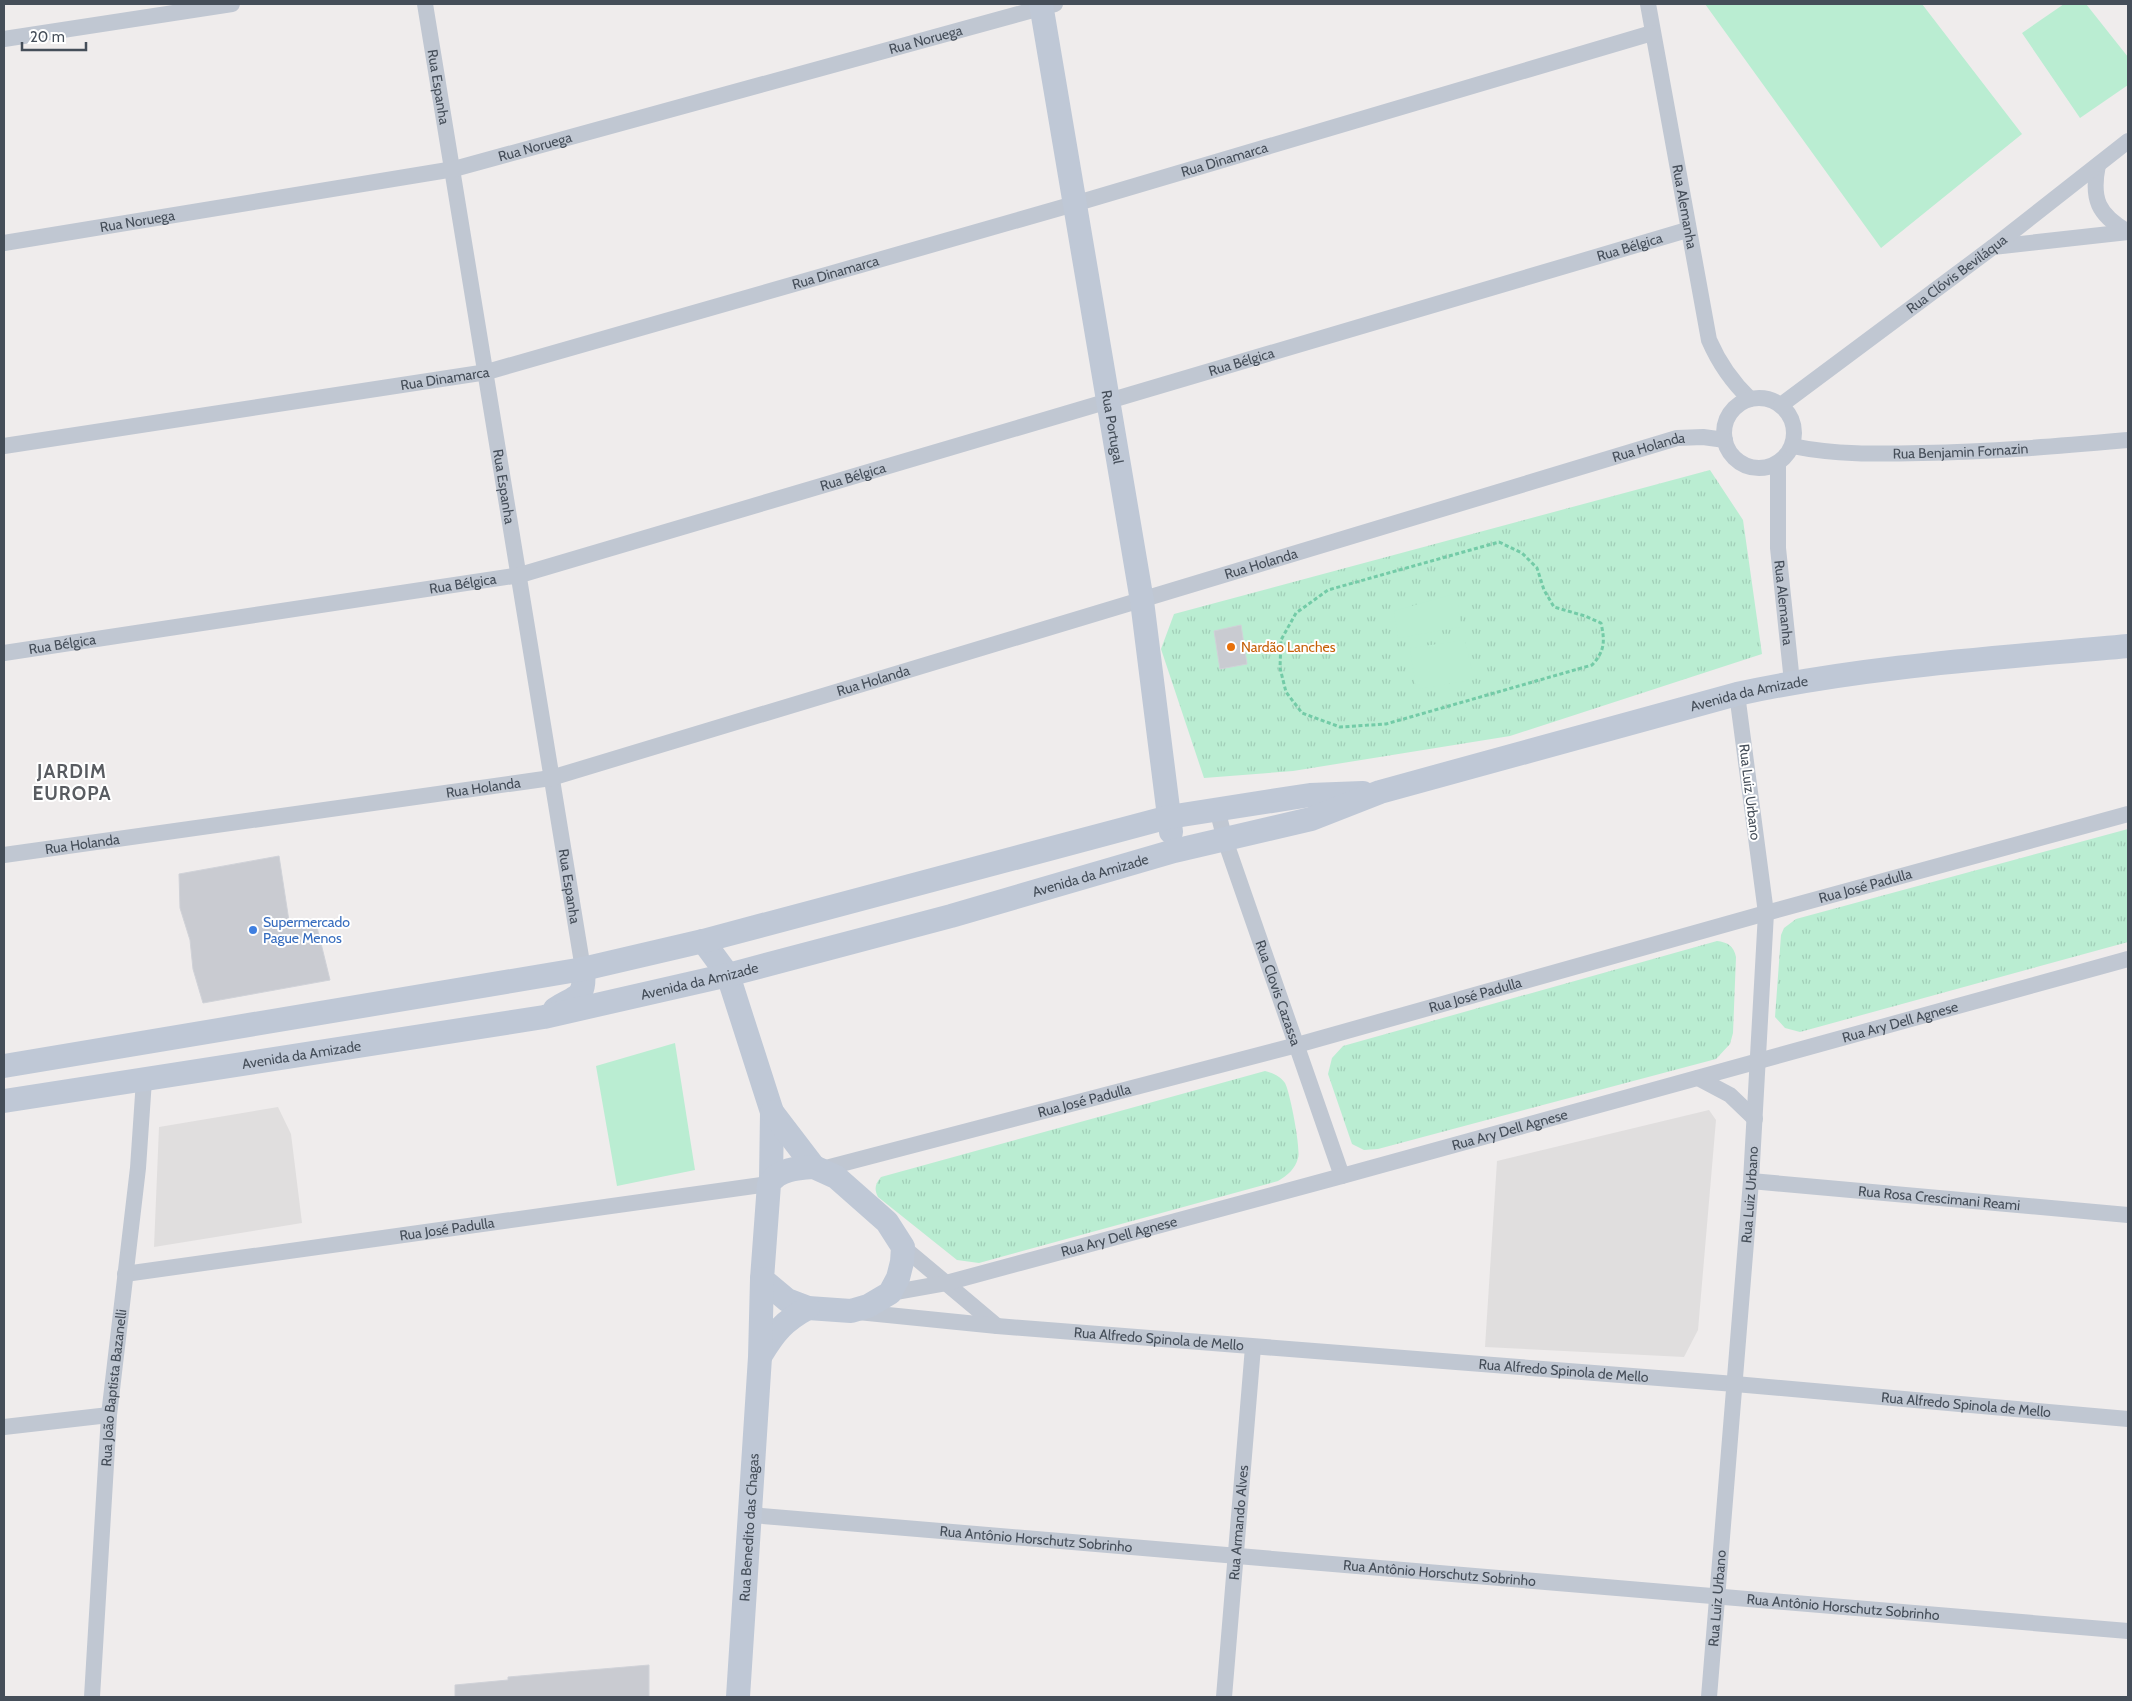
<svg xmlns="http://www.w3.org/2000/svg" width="2132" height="1701" font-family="Cabin,sans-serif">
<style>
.education{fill:#e0dede}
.grass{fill:url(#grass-tufts)}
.pitch{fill:#baedd2}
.building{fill:#c9cbd1;stroke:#d0d2d8}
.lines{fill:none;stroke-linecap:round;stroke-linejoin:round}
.path{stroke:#73cba7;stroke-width:3;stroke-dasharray:4 2.5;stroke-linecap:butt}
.street{stroke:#c0c7d2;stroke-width:16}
.secondary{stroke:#bfc8d6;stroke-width:24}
.food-dot{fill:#e8710a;stroke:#fff;stroke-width:2}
.shop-dot{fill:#3f7fe0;stroke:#fff;stroke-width:2}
.labels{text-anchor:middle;stroke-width:4;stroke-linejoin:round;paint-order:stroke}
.street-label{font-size:14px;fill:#454e59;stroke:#fff}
.food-label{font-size:14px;fill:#c56008;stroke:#fff;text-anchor:start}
.shop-label{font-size:14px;fill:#366cbe;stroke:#fff;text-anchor:start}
.district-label{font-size:19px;font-weight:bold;letter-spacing:1px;fill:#595c61;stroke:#fff}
</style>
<defs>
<pattern id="grass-tufts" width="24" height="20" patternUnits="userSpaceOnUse" patternTransform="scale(1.25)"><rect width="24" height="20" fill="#baedd2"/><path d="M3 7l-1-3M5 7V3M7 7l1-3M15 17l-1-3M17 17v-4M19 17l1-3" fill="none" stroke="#a1cdb7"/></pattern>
</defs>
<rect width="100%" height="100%" fill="#efecec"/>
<path class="education" d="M278 1107 291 1134 302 1223 154 1247 159 1127Z
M1709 1110 1716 1120 1698 1330 1684 1357 1485 1347 1497 1161Z"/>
<path class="grass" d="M1710 470 1743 520 1762 654 1510 736 1293 771 1204 778 1161 649 1174 614Z
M2128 829V942L1800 1032 1785 1028 1775 1017 1781 935 1784 928 1796 919Z
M1717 941C1727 942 1734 946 1736 957L1733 1033 1730 1044 1716 1059 1378 1149 1364 1150 1352 1144 1328 1074 1332 1058 1343 1046Z
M1265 1071C1273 1073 1280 1076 1285 1083 1290 1092 1301 1149 1298 1158 1295 1169 1288 1175 1278 1181L979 1263 957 1260 878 1197C874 1189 875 1184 881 1177Z"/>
<path class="pitch" d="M1705 4H1922L2022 134 1881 248Z
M2064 4H2086L2128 57V85L2080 118 2022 33Z
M1457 593 1461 627 1398 638 1394 611Z
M1465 640 1474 680 1416 689 1410 648Z
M675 1043 695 1170 617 1186 596 1066Z"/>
<path class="building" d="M1241 625 1247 664 1220 669 1214 631Z
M279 856 289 921 315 919 330 980 203 1003 193 969 190 940 180 908 179 874Z
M649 1665V1697H455V1685L508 1680V1677Z"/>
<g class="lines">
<path class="path" d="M1499 542 1522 553 1537 568 1544 590 1554 607 1585 616 1601 623C1605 641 1605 651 1592 665L1386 724 1340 727 1302 713 1286 692 1280 668 1281 640 1296 613 1328 590Z"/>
<g class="street">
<path id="s1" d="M425 4 583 969"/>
<path id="s2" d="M1648 4 1709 340C1719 363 1731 381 1750 399"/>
<path d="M4 39 232 4"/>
<path d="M2098 165C2091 199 2098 215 2128 232"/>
<path id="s3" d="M4 243 454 169 1055 4"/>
<path d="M1993 247 2128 232"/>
<circle cx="1759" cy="433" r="35"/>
<path id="s4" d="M1781 405 1993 247 2128 141"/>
<path id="s5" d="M4 446 487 372 1074 204 1652 33"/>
<path id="s6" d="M1792 446C1836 455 1878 454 1922 453 1991 452 2059 446 2128 440"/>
<path id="s7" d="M1778 463V548L1792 682"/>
<path id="s8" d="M4 653 520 575 1687 230"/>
<path id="s9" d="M1217 809 1225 840 1342 1176"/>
<path id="s10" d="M4 855 551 778 1677 438 1703 437 1725 440"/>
<path d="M1698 1078 1730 1095 1755 1119"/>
<path id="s11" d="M822 1169 1297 1045 1766 913 2128 814"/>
<path id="s12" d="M1751 1181 2128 1215"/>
<path d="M903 1247 997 1326"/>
<path id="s13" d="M125 1274 769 1184"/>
<path id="s14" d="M890 1293 946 1283 1342 1176 2128 959"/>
<path id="s15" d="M858 1312 997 1326 1735 1384 2128 1419"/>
<path d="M4 1427 109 1415"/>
<path id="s16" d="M751 1515 2128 1631"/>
<path id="s17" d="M92 1697 109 1415 138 1168 144 1080"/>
<path id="s18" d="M1224 1697 1253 1347"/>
<path id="s19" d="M1709 1697 1751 1181 1766 913 1737 694"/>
</g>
<g class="secondary">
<path id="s20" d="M1041 4 1142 601 1171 832"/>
<path d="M703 941 728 975 772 1112 771 1180"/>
<path d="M555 1009C577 995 586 999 583 969"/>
<path d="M4 1066 583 969 703 941 1169 817 1310 795 1363 793"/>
<path id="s21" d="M4 1101 544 1017 728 975 951 916 1174 851 1311 819 1380 792 1737 694C1866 666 1998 658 2128 646"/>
<path d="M772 1112 814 1167"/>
<path d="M814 1167 836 1177 887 1222 903 1247 902 1262 898 1278 890 1293 868 1306 851 1311 808 1308 787 1300 762 1279 769 1184C778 1169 798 1168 814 1167Z"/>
<path d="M761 1355C775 1332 784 1321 808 1308"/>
<path id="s22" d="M738 1697 760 1357 762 1279"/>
</g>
</g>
<circle class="food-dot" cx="1231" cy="647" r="5"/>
<circle class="shop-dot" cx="253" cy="930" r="5"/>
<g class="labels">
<g class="street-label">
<text dy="5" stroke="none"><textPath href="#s3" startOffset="945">Rua Noruega</textPath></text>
<text dy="5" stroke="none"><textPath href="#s1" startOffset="84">Rua Espanha</textPath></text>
<text dy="5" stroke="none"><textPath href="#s3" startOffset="540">Rua Noruega</textPath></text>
<text dy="5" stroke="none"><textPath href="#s5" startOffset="1256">Rua Dinamarca</textPath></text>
<text dy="5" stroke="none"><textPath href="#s2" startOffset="206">Rua Alemanha</textPath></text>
<text dy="5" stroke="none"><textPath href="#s3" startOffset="135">Rua Noruega</textPath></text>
<text dy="5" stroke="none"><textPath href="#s8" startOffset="1679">Rua Bélgica</textPath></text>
<text dy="5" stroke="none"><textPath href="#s5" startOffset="851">Rua Dinamarca</textPath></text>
<text dy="5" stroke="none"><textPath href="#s4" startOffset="219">Rua Clóvis Beviláqua</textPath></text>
<text dy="5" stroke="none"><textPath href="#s8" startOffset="1274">Rua Bélgica</textPath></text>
<text dy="5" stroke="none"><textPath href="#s5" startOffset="446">Rua Dinamarca</textPath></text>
<text dy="5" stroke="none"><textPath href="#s20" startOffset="429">Rua Portugal</textPath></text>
<text dy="5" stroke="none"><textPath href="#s10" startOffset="1699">Rua Holanda</textPath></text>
<text dy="5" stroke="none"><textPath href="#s6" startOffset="169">Rua Benjamin Fornazin</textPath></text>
<text dy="5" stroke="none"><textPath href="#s8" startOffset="869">Rua Bélgica</textPath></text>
<text dy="5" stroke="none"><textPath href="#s1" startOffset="489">Rua Espanha</textPath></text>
<text dy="5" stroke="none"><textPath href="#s10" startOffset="1294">Rua Holanda</textPath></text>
<text dy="5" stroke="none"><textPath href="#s8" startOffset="464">Rua Bélgica</textPath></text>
<text dy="5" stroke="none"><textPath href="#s7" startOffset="140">Rua Alemanha</textPath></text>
<text dy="5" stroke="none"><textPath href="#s8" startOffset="59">Rua Bélgica</textPath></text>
<text dy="5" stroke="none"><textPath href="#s10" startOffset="889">Rua Holanda</textPath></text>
<text dy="5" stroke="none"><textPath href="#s21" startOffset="1795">Avenida da Amizade</textPath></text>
<text dy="5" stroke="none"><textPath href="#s10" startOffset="484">Rua Holanda</textPath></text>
<text transform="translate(1750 792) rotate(83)" y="5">Rua Luiz Urbano</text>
<text dy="5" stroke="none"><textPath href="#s10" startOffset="79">Rua Holanda</textPath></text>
<text dy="5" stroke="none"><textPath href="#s21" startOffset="1111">Avenida da Amizade</textPath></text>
<text dy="5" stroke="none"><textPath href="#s1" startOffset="894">Rua Espanha</textPath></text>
<text dy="5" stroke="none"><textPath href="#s11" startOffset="1081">Rua José Padulla</textPath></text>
<text dy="5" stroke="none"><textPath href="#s21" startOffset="706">Avenida da Amizade</textPath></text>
<text dy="5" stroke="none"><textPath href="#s9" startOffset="194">Rua Clovis Cazassa</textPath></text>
<text dy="5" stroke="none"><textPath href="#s11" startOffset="676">Rua José Padulla</textPath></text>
<text dy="5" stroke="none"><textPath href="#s14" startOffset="1046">Rua Ary Dell Agnese</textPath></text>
<text dy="5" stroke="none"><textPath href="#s21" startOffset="301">Avenida da Amizade</textPath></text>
<text dy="5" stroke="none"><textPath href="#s11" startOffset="271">Rua José Padulla</textPath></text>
<text dy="5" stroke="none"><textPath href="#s14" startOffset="641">Rua Ary Dell Agnese</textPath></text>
<text dy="5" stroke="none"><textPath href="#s19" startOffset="504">Rua Luiz Urbano</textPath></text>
<text dy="5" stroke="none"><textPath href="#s12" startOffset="189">Rua Rosa Crescimani Reami</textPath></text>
<text dy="5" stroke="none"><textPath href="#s13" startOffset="325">Rua José Padulla</textPath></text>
<text dy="5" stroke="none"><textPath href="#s14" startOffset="236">Rua Ary Dell Agnese</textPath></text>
<text dy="5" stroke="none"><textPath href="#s15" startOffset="302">Rua Alfredo Spinola de Mello</textPath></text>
<text dy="5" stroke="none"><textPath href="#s15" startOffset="708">Rua Alfredo Spinola de Mello</textPath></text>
<text dy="5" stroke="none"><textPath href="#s17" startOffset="310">Rua João Baptista Bazanelli</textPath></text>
<text dy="5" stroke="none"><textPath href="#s15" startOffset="1112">Rua Alfredo Spinola de Mello</textPath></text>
<text dy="5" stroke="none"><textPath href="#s18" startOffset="175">Rua Armando Alves</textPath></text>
<text dy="5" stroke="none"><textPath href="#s22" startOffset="170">Rua Benedito das Chagas</textPath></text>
<text dy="5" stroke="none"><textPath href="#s16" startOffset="286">Rua Antônio Horschutz Sobrinho</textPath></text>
<text dy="5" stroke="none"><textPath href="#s16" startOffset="691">Rua Antônio Horschutz Sobrinho</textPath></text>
<text dy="5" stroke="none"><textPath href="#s19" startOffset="99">Rua Luiz Urbano</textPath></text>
<text dy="5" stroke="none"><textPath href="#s16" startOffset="1096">Rua Antônio Horschutz Sobrinho</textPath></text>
</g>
<g class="food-label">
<text x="1241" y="652">Nardão Lanches</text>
</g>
<g class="shop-label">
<text x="263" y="927">Supermercado<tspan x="263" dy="16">Pague Menos</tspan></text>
</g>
<g class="district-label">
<text x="72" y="778">JARDIM<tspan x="72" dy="22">EUROPA</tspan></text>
</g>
</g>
<rect width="2132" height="1701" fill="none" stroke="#454e59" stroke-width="10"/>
<path d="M22 42v8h64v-8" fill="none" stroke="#454e59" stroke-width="2.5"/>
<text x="30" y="42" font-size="15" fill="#454e59" stroke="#ffffff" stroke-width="4" paint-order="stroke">20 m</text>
</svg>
